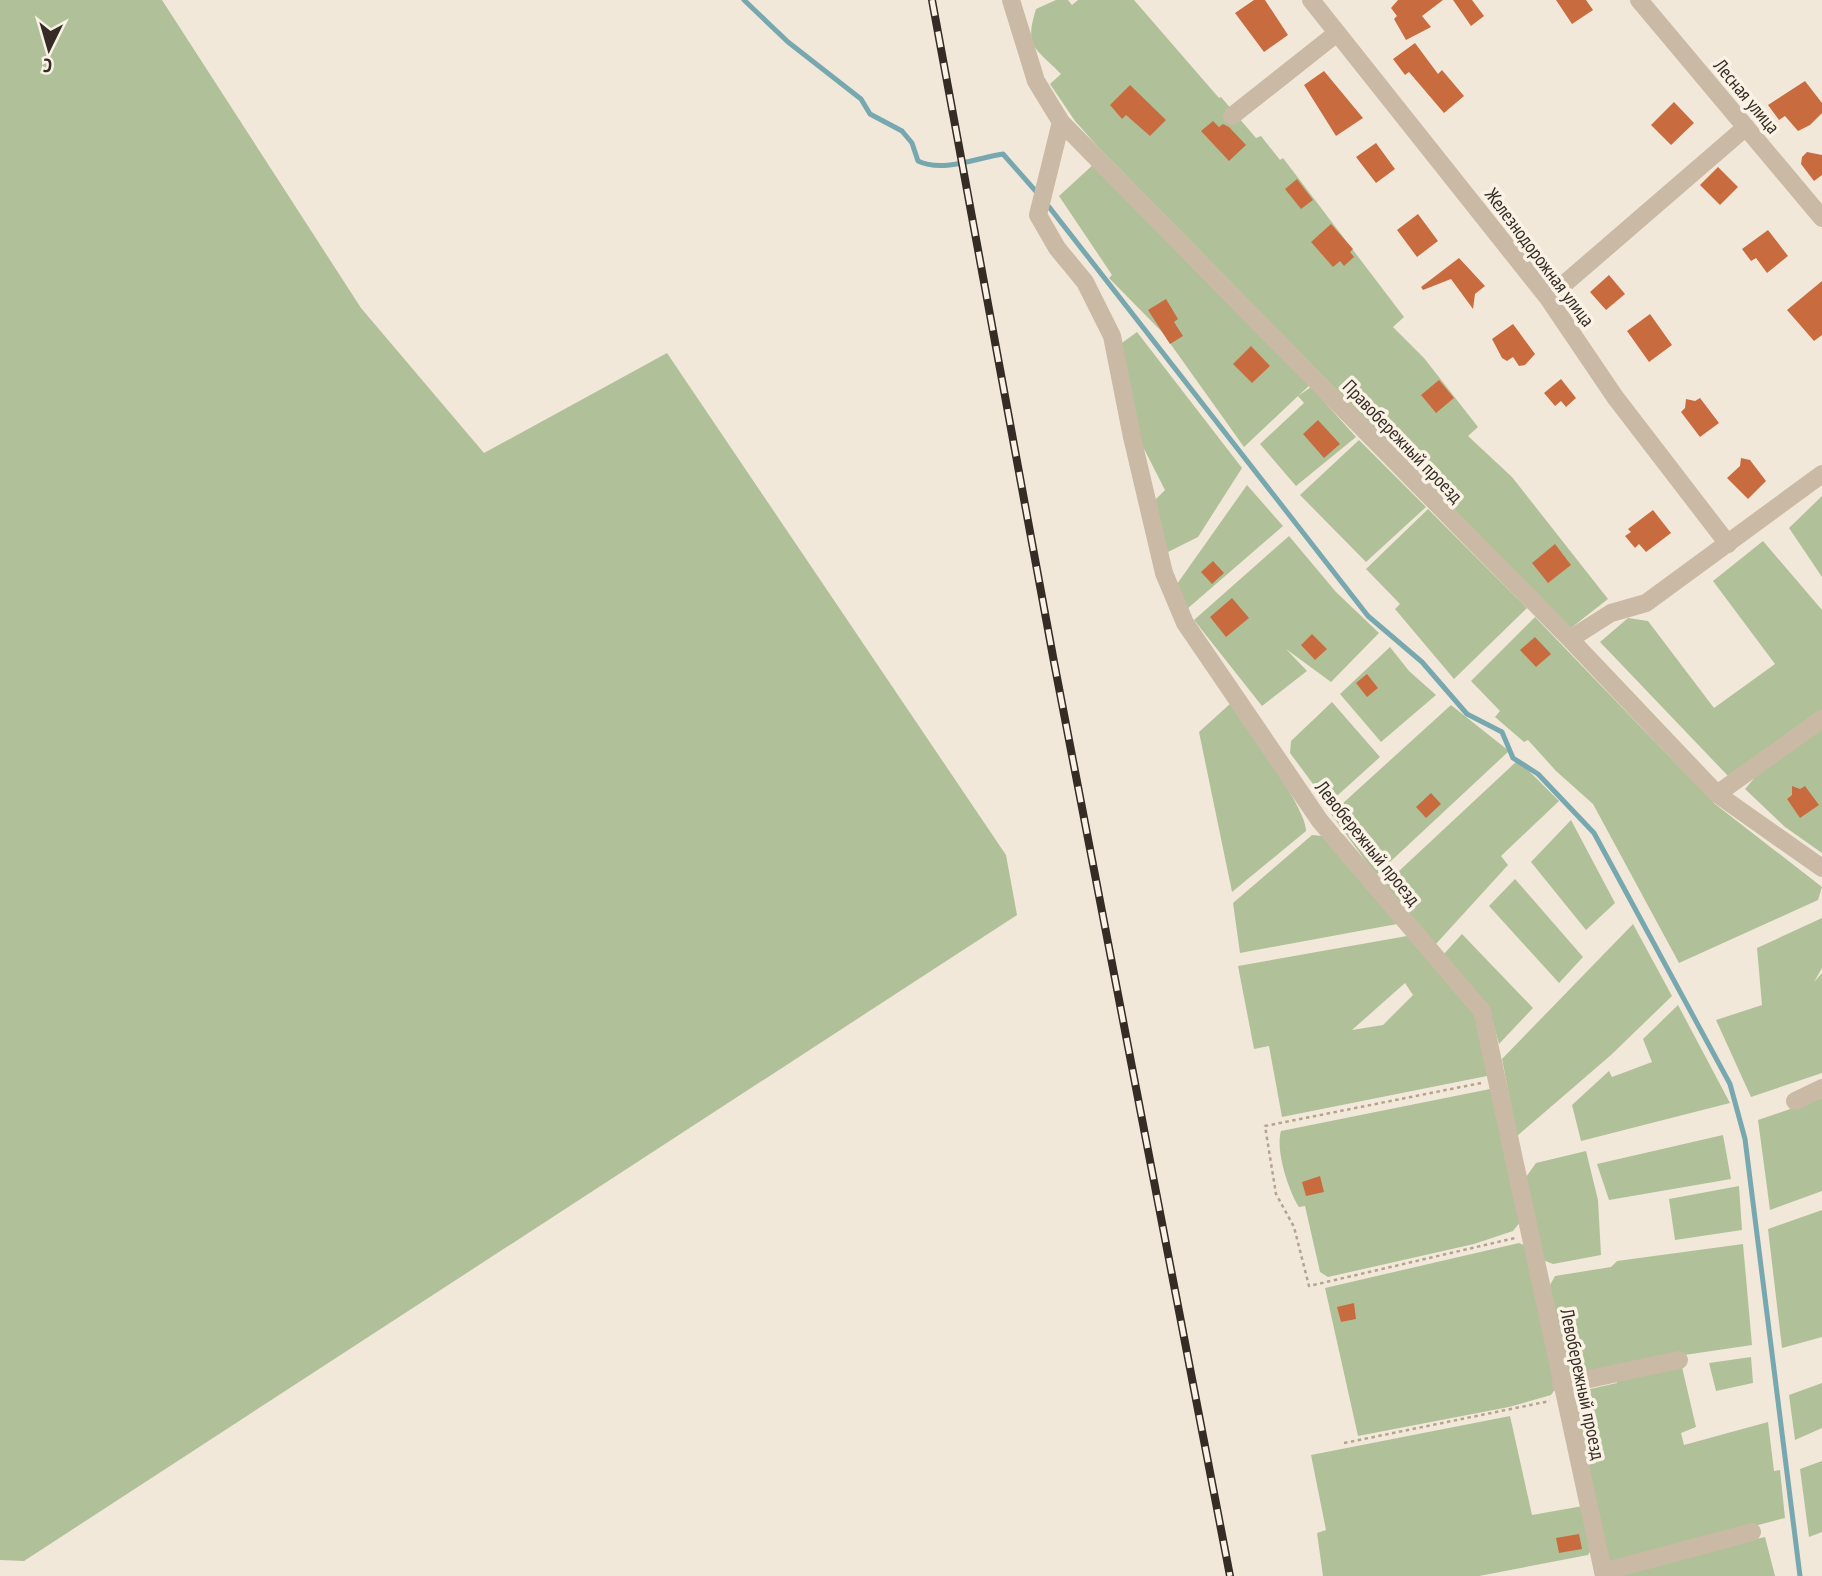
<svg xmlns="http://www.w3.org/2000/svg" width="1822" height="1576" font-family="'PT Sans Narrow',sans-serif">
<style>
.green{fill:#b0c199;fill-rule:evenodd}
.lines{fill:none;stroke-linecap:round;stroke-linejoin:round}
.stream{stroke:#77a8af;stroke-width:5}
.building{fill:#c86c40}
.path{stroke:#b5a38f;stroke-width:2.5;stroke-dasharray:3.5 3.5;stroke-linecap:butt}
.minor{stroke:#cab9a5;stroke-width:18}
.rail-casing{stroke:#352c26;stroke-width:8}
.rail{stroke:#f9f2e5;stroke-width:5;stroke-dasharray:16;stroke-linecap:butt}
.labels{text-anchor:middle;stroke-width:7;stroke-linejoin:round;paint-order:stroke}
.street-label{font-size:19px;fill:#352c26;stroke:#f9f2e5}
</style>
<rect width="100%" height="100%" fill="#f2e8d9"/>
<path class="green" d="M0 0H162L361 308 484 453 667 353 1006 855 1017 915 24 1561 0 1560Z
M1056 0H1068L1072 5 1078 0H1134L1219 98 1221 97 1256 138 1261 136 1280 160 1283 158 1404 317 1393 327 1424 358 1478 427 1468 436 1512 477 1608 599 1571 628 1099 148 1075 121 1050 84 1061 74C1035 47 1024 48 1036 9Z
M1095 163 1310 385 1298 396 1311 387 1356 437 1296 486 1260 444 1304 403 1298 396 1244 447 1162 332 1109 278 1112 275 1059 196Z
M1137 332 1242 468 1198 537 1166 553 1154 501 1165 490 1137 435 1119 345Z
M1359 440 1426 507 1366 562 1300 495Z
M1247 485 1283 526 1187 609 1177 584Z
M1822 496V577L1789 528Z
M1428 509 1527 608 1454 679 1395 609 1400 604 1366 569Z
M1289 536 1336 592 1379 633 1331 682 1286 649 1307 671 1262 706 1194 620Z
M1763 541 1822 610V710L1729 777 1600 642 1628 618 1648 621 1714 708 1775 664 1713 581Z
M1535 617 1715 804 1822 887 1818 900 1679 963 1593 804 1556 771 1528 740 1524 742 1495 717 1500 711 1471 681Z
M1390 647 1409 671 1436 695 1381 742 1340 694Z
M1332 702 1380 757 1328 804 1290 753 1291 741Z
M1231 703C1246 726 1307 809 1306 831L1232 892 1199 732Z
M1451 705 1509 751 1376 875 1331 814Z
M1822 728V853L1785 827 1745 789 1763 768Z
M1518 760 1559 801 1501 856 1508 865 1435 945 1384 885Z
M1571 820 1615 903 1586 930 1531 862Z
M1312 835 1322 836 1397 924 1240 953 1233 903Z
M1515 879 1583 957 1559 983 1489 906Z
M1822 918V968L1814 982 1822 973V1073L1751 1097 1716 1020 1762 1005 1757 948Z
M1633 924 1672 996 1611 1055 1517 1136 1502 1059Z
M1462 934 1533 1008 1499 1044 1489 1008 1443 955Z
M1407 936 1477 1018 1492 1075 1282 1117 1269 1046 1254 1049 1238 966ZM1405 983 1413 995 1383 1025 1352 1030Z
M1678 1005 1730 1103 1581 1141 1572 1105 1609 1071 1612 1077 1652 1062 1643 1039Z
M1495 1088 1520 1222 1513 1231 1474 1244 1328 1277 1320 1272 1305 1206 1299 1207C1289 1192 1275 1150 1281 1131Z
M1822 1098V1191L1770 1210 1758 1120Z
M1723 1135 1731 1179 1609 1200 1597 1164Z
M1586 1151 1598 1200 1601 1255 1553 1264 1543 1260 1526 1177 1536 1163Z
M1739 1186 1742 1230 1675 1240 1669 1199Z
M1822 1210V1337L1782 1348 1768 1229Z
M1519 1243 1526 1246 1556 1388 1551 1395 1509 1407 1358 1436 1325 1288Z
M1743 1244 1752 1345 1664 1358 1567 1378 1550 1285 1555 1276 1611 1267 1617 1261Z
M1751 1357 1753 1383 1716 1391 1709 1363Z
M1682 1367 1696 1427 1681 1433 1684 1445 1768 1422 1774 1471 1780 1470 1785 1518 1618 1562 1607 1560 1574 1402 1581 1391 1617 1383 1616 1379Z
M1822 1383V1428L1795 1440 1789 1395Z
M1510 1416 1532 1515 1583 1506 1592 1548 1588 1555 1479 1576H1323L1317 1533 1326 1530 1311 1455Z
M1822 1461V1532L1809 1537 1800 1469Z
M1765 1537 1775 1576H1622L1626 1571 1697 1551Z"/>
<g class="lines">
<path class="stream" d="M744 0 788 42 861 99 870 114 902 131 912 143 918 161C943 173 976 158 1003 154L1040 196
M1046 203 1368 616 1422 662 1467 714 1502 732 1513 758 1538 774 1594 833 1730 1084 1745 1139 1800 1576"/>
</g>
<path class="building" d="M1254 0H1265L1288 35 1264 52 1235 13Z
M1398 0H1443L1422 16 1431 27 1406 40 1394 19 1397 16 1391 8Z
M1453 0H1472L1484 16 1471 26Z
M1556 0H1586L1593 10 1572 24Z
M1415 43 1438 74 1442 70 1464 96 1444 113 1409 72 1405 75 1393 59Z
M1324 71 1363 118 1336 136 1304 85Z
M1805 81 1822 103V113L1810 125 1798 131 1785 116 1779 120 1768 105Z
M1130 85 1166 120 1150 136 1126 115 1122 119 1110 105Z
M1674 102 1694 123 1671 145 1651 125Z
M1213 121 1219 127 1223 124 1229 127 1246 145 1229 161 1201 131Z
M1376 143 1395 169 1376 183 1356 157Z
M1807 152 1822 155V175L1814 181 1801 164 1802 157Z
M1718 167 1738 187 1720 205 1700 185Z
M1297 179 1313 200 1301 209 1285 189Z
M1418 214 1438 241 1417 257 1397 230Z
M1331 224 1353 249 1350 252 1354 257 1344 266 1340 261 1333 267 1311 242Z
M1768 230 1788 256 1767 273 1756 258 1751 261 1742 249Z
M1459 258 1485 286 1475 294 1473 309 1451 279 1423 290 1421 287Z
M1609 275 1625 294 1606 310 1590 292Z
M1822 281V335L1814 341 1787 310Z
M1166 299 1178 319 1174 322 1183 336 1170 344 1148 310Z
M1650 314 1672 345 1649 362 1627 331Z
M1513 324 1535 354 1525 365 1519 366 1513 357 1507 361 1502 358 1492 339Z
M1251 346 1270 366 1252 383 1233 364Z
M1561 379 1576 398 1566 407 1561 401 1555 406 1544 393Z
M1439 380 1454 398 1436 413 1421 395Z
M1700 398 1719 423 1700 437 1681 412 1685 408 1686 399 1695 401Z
M1318 420 1340 444 1324 458 1303 434Z
M1741 458 1750 460 1766 481 1748 499 1727 478 1740 466Z
M1653 510 1671 533 1646 552 1639 544 1635 548 1625 536 1631 532 1628 529Z
M1555 544 1571 565 1548 583 1532 563Z
M1213 561 1224 573 1212 584 1201 572Z
M1232 598 1249 618 1226 637 1210 617Z
M1312 634 1327 649 1315 660 1301 645Z
M1535 637 1551 654 1536 667 1520 650Z
M1367 674 1378 688 1367 697 1356 683Z
M1792 786 1800 789 1805 786 1819 805 1800 818 1787 799 1792 795Z
M1431 793 1441 804 1426 818 1416 807Z
M1320 1176 1324 1192 1306 1196 1302 1182Z
M1354 1303 1356 1319 1341 1322 1337 1307Z
M1579 1534 1582 1549 1559 1553 1556 1538Z"/>
<g class="lines">
<path class="path" d="M1481 1083 1265 1126 1276 1194 1294 1227 1309 1286 1515 1238
M1344 1443 1550 1401"/>
<path class="minor" d="M1011 0 1036 81 1061 122 1570 639 1717 794 1822 868
M1311 0 1548 298 1615 397 1728 544
M1639 0 1822 218
M1232 116 1337 33
M1061 122 1038 215 1057 248 1085 282 1112 336 1132 437 1164 573 1185 623 1320 821 1482 1011 1604 1576
M1548 298 1746 127
M1570 639 1611 613 1646 603 1822 474
M1717 794 1822 719
M1795 1101 1822 1088
M1561 1385 1679 1360
M1603 1572 1752 1532"/>
<defs>
<path id="rail" d="M932 0 1054 662 1230 1576"/>
</defs>
<use href="#rail" class="rail-casing"/>
<use href="#rail" class="rail"/>
</g>
<g class="labels">
<g class="street-label">
<text transform="translate(1747 96) rotate(50)" y="7">Лесная улица</text>
<text transform="translate(1540 257) rotate(53)" y="7">Железнодорожная улица</text>
<text transform="translate(1403 441) rotate(46)" y="7">Правобережный проезд</text>
<text transform="translate(1368 843) rotate(51)" y="7">Левобережный проезд</text>
<text transform="translate(1583 1384) rotate(78)" y="7">Левобережный проезд</text>
</g>
</g>
<g transform="translate(49 49) rotate(185)" stroke="#f9f2e5" stroke-width="5" paint-order="stroke">
<path d="M0-5L12 26L0 18L-12 26Z" fill="#352c26"/>
<text y="-10" font-size="19" font-weight="bold" text-anchor="middle" fill="#352c26">С</text>
</g>
</svg>
